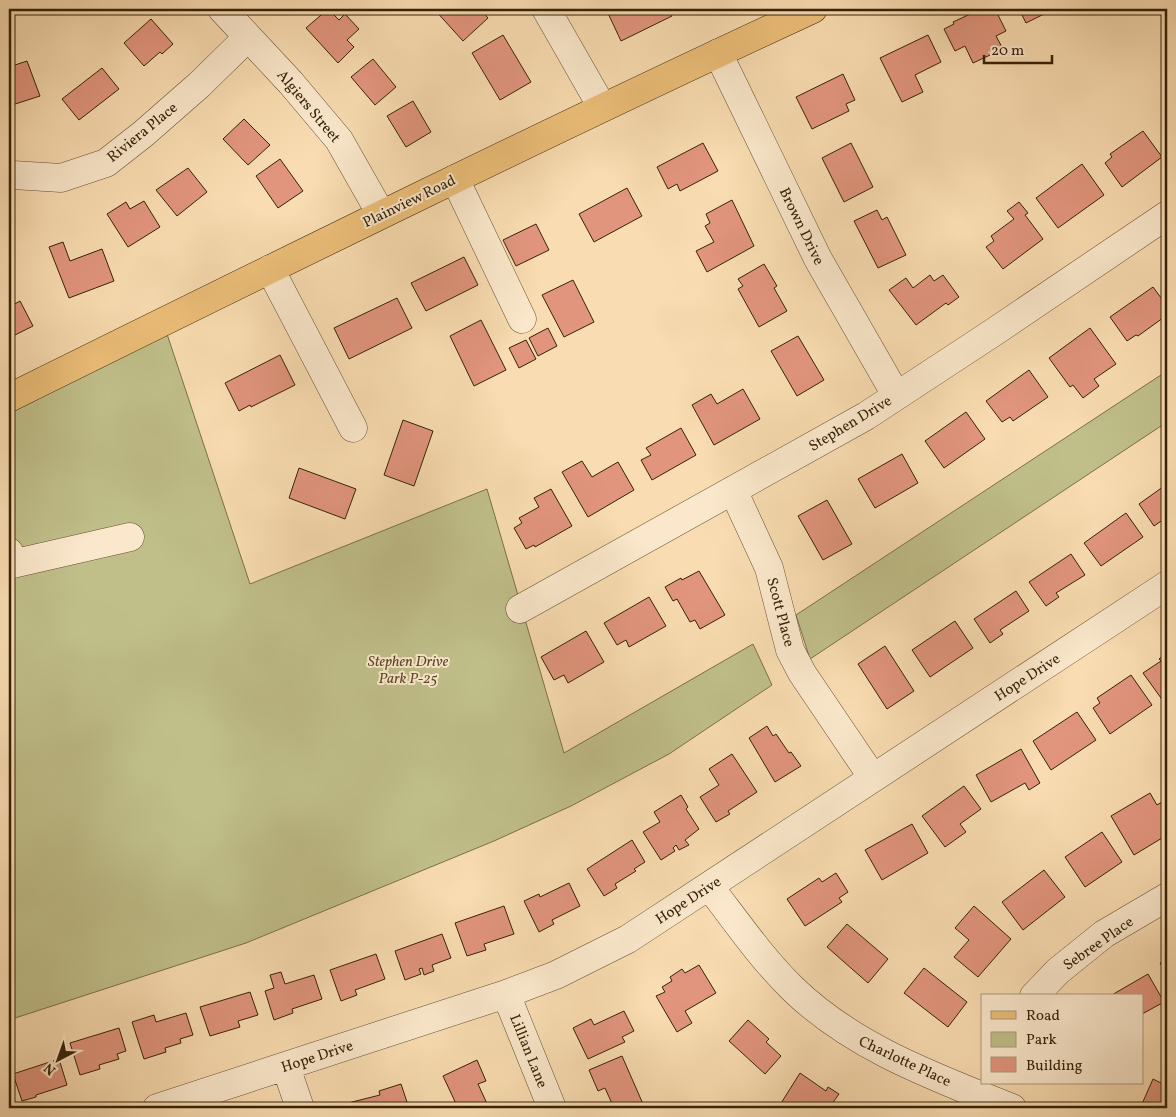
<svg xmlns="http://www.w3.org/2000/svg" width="1176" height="1117" font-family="Vollkorn,serif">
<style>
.green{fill:#c0bf8a;stroke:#7b7049}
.building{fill:#e1957d;stroke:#362208}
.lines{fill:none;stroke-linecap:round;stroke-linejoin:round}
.minor-casing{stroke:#675032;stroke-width:29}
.major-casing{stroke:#362208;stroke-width:29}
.minor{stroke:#fbe8cc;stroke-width:28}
.major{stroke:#ecbe78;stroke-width:28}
.labels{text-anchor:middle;stroke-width:4;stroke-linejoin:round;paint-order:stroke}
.street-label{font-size:15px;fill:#362208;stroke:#fbe8cc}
.park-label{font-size:15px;font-style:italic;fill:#584928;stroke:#fbe8cc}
</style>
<rect width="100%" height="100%" fill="#f9dcb1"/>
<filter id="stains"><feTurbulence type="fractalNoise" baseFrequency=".004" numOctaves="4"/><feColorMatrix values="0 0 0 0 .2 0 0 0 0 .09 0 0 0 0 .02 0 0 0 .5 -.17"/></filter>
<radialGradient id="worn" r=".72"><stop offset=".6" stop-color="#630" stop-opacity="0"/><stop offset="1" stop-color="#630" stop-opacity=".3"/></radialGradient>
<path class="green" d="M167 334 250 584 487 489 564 753 753 644 772 685 669 754 571 806 494 841 246 943 9 1020V412Z
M1167 371V422L810 659 796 615Z"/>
<path class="building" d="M328 9 339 20 345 14 359 29 347 40 354 47 338 63 306 28Z
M434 9H480L488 18 463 41Z
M606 9H668L672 16 621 41Z
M981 9H995L1006 31 996 36 1003 49 973 63 965 46 955 51 944 29 954 24 953 22Z
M1019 9H1054L1026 23Z
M151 19 173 44 162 54 160 52 144 66 124 43Z
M503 35 531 82 500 100 472 53Z
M928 35 941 62 915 75 923 92 902 102 880 58Z
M373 59 396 87 375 105 351 77Z
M27 61 40 96 9 106V67Z
M102 68 119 89 79 120 62 99Z
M843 74 855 100 846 104 849 111 812 129 796 97Z
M413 101 431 132 406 147 387 116Z
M244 119 270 145 248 165 223 139Z
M1143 131 1162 157 1122 187 1105 163 1112 157 1110 154Z
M703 143 718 171 680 191 677 184 668 189 657 167Z
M851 143 873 187 844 202 822 158Z
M280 159 303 191 278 208 256 176Z
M1082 164 1104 195 1058 228 1036 198Z
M188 168 207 192 177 216 156 190Z
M627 188 642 216 594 242 579 214Z
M732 200 754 246 707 272 696 251 714 242 705 226 710 223 706 214Z
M144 201 160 227 128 247 107 214 126 202 130 209Z
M1019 202 1028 213 1025 215 1043 239 1003 269 986 247 994 241 991 236 1014 219 1007 211Z
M877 210 882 220 887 217 906 255 878 268 854 221Z
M536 224 549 250 516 266 503 240Z
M63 242 70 261 102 249 114 281 69 298 49 247Z
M464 257 478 285 426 311 411 283Z
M764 264 777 286 774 288 787 311 759 327 738 289 743 286 738 279Z
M930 275 934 281 943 275 959 297 948 305 946 303 916 325 889 290 906 278 913 288Z
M573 280 594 322 564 337 542 295Z
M1153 287 1167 306V315L1138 336 1136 335 1127 341 1110 317Z
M397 298 412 328 349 359 334 328Z
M11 300 13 305 20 301 33 326 9 338V301Z
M481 320 506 370 474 386 450 336Z
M548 328 557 346 538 356 529 338Z
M1090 328 1116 364 1094 379 1099 386 1083 398 1073 385 1070 387 1049 358Z
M798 336 824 380 797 396 771 351Z
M526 340 536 359 519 368 509 348Z
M280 355 295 385 251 407 250 405 239 411 225 383Z
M1029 370 1048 397 1013 421 1010 417 1002 422 986 401Z
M743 389 760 419 714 445 692 405 711 394 717 404Z
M966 412 985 439 944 468 925 441Z
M403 420 433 431 414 486 384 475Z
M681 428 696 455 652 480 641 460 651 455 646 448Z
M902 454 918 483 875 508 858 479Z
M582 461 592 477 618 462 634 490 588 517 562 472Z
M299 468 356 489 345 519 289 498Z
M1167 484V517L1154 526 1139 504Z
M551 489 572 526 535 547 534 545 526 549 514 528 522 523 519 518 539 507 534 498Z
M827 500 852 544 823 560 798 516Z
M1126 513 1143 537 1101 566 1084 543Z
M1071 554 1085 575 1056 593 1059 597 1046 606 1029 582Z
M699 571 725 615 700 629 695 620 690 622 677 599 673 601 665 587 681 578 682 580Z
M1016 591 1029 611 1000 630 1003 634 990 643 974 619Z
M649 597 666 626 629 647 626 640 617 645 604 623Z
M955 621 973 648 930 677 912 650Z
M586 631 604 662 568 683 564 675 554 680 541 657Z
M885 646 914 691 887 709 858 664Z
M1167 653V704L1166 705 1143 673 1161 661 1159 659Z
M1131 675 1152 705 1110 734 1093 708 1100 703 1097 698Z
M1077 712 1096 740 1051 770 1033 741Z
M767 726 773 736 776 734 789 753 791 752 801 766 775 782 749 738Z
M1021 749 1040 783 1029 790 1025 783 991 802 976 775Z
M732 754 757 792 728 811 730 814 716 822 700 797 719 785 709 769Z
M964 786 981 809 960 824 966 832 945 847 922 816Z
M1150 793 1157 805 1162 802 1167 810V835L1134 855 1111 816Z
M681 795 688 807 686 809 699 829 685 840 689 845 679 850 676 845 673 848 675 851 661 860 643 832 660 822 654 812Z
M912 824 928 853 882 880 865 850Z
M1102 832 1122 862 1085 887 1065 857Z
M632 840 645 862 634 869 636 871 615 884 617 888 604 896 587 869Z
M1044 870 1065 897 1023 930 1002 902Z
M836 873 848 892 839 898 842 902 805 926 787 899 819 878 822 882Z
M569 883 580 906 552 920 554 924 539 932 524 901 539 894 540 897Z
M504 906 514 934 484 944 486 950 467 956 455 923Z
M974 906 1011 939 978 977 954 957 969 940 955 928Z
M847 924 888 959 868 983 827 947Z
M442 934 451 958 432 965 434 971 424 975 422 968 419 969 421 974 405 980 395 951Z
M376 954 385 979 355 990 357 995 341 1001 330 970Z
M1167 959V974L1160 963Z
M699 965 716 993 685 1011 692 1023 677 1032 656 996 665 992 662 987 672 981 670 977 682 969 685 973Z
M924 968 967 1002 948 1027 904 993Z
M281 972 285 984 314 975 322 999 292 1009 293 1013 274 1020 265 991 274 988 270 975Z
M1148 974 1164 1002 1142 1014V996H1110Z
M250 992 258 1015 238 1021 240 1027 210 1036 200 1007Z
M624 1011 634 1031 622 1037 625 1042 588 1059 573 1028 591 1019 594 1025Z
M186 1013 193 1035 180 1039 181 1043 165 1048 166 1052 144 1059 132 1022 154 1015 156 1022Z
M748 1020 769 1039 766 1042 781 1056 765 1074 729 1041Z
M119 1028 126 1051 117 1054 119 1059 99 1065 100 1069 80 1075 70 1043Z
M622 1056 643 1104 634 1108H614L605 1088 598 1091 589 1070Z
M59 1059 67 1085 36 1095V1097L22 1101 13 1074Z
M477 1060 486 1081 478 1084 489 1108H458L443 1076Z
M800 1073 826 1091 828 1087 839 1094 829 1108 823 1107 822 1108H778Z
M1153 1079 1167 1086V1108H1151L1142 1104Z
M401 1084 409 1108H350L348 1103 380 1095 379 1091Z"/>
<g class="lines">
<defs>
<path id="minor" d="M222 9 291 83 339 140 381 214
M546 9 602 107
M718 53 818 259 896 395
M13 175 61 178 106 163 143 134 199 85 248 37
M455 179 522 319
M270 269 353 428
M733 490 769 568 790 650 802 673 873 778
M9 552 12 564 130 537
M520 609 866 416 994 332 1167 215
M709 886C736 921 762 959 793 989 854 1048 935 1077 1012 1108
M506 994 552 1108
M1034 996 1058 971 1104 934 1167 897
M286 1067 300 1108
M157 1108 506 994 556 975 628 939 1167 585"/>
<path id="major" d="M9 398C276 266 543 134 813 9"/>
</defs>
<use href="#minor" class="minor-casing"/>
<use href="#major" class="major-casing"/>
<use href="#minor" class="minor"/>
<use href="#major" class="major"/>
</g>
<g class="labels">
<g class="street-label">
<text transform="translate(309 106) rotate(50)" y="5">Algiers Street</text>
<text transform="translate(142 132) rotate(-39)" y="5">Riviera Place</text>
<text transform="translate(409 201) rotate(-26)" y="5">Plainview Road</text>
<text transform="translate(802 226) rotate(64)" y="5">Brown Drive</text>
<text transform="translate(850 423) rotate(-31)" y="5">Stephen Drive</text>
<text transform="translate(781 612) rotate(75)" y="5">Scott Place</text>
<text transform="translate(1027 677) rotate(-33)" y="5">Hope Drive</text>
<text transform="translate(688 900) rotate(-33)" y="5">Hope Drive</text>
<text transform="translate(1098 943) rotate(-35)" y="5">Sebree Place</text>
<text transform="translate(529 1051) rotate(68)" y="5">Lillian Lane</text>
<text transform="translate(317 1056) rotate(-18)" y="5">Hope Drive</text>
<text transform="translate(905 1061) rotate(25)" y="5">Charlotte Place</text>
</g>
<g class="park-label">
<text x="408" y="666">Stephen Drive<tspan x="408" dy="17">Park P-25</tspan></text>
</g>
</g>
<rect width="1176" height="1117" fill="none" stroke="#f9dcb1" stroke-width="30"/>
<rect x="10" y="10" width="1156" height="1097" fill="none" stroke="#362208" stroke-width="2.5"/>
<rect x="15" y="15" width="1146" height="1087" fill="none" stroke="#362208"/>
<rect x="981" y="994" width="162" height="90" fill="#fbe8cc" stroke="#ac997e"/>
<rect x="991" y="1011" width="25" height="8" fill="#ecbe78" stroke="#ac997e"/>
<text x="1026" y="1020" font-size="15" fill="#362208">Road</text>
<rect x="991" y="1032" width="25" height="15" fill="#c0bf8a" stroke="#ac997e"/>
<text x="1026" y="1044" font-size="15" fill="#362208">Park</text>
<rect x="991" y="1057" width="25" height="15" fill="#e1957d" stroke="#ac997e"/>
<text x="1026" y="1070" font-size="15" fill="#362208">Building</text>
<g transform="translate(58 1060) rotate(221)" stroke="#fbe8cc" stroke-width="4" paint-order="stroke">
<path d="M0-4L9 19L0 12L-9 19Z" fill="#362208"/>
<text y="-8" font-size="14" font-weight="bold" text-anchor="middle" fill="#362208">N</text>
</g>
<path d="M984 55v8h68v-8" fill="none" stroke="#362208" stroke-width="2.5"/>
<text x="991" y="55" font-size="15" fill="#362208" stroke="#fbe8cc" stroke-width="4" paint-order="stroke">20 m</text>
<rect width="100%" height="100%" filter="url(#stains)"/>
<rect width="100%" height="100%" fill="url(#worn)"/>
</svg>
